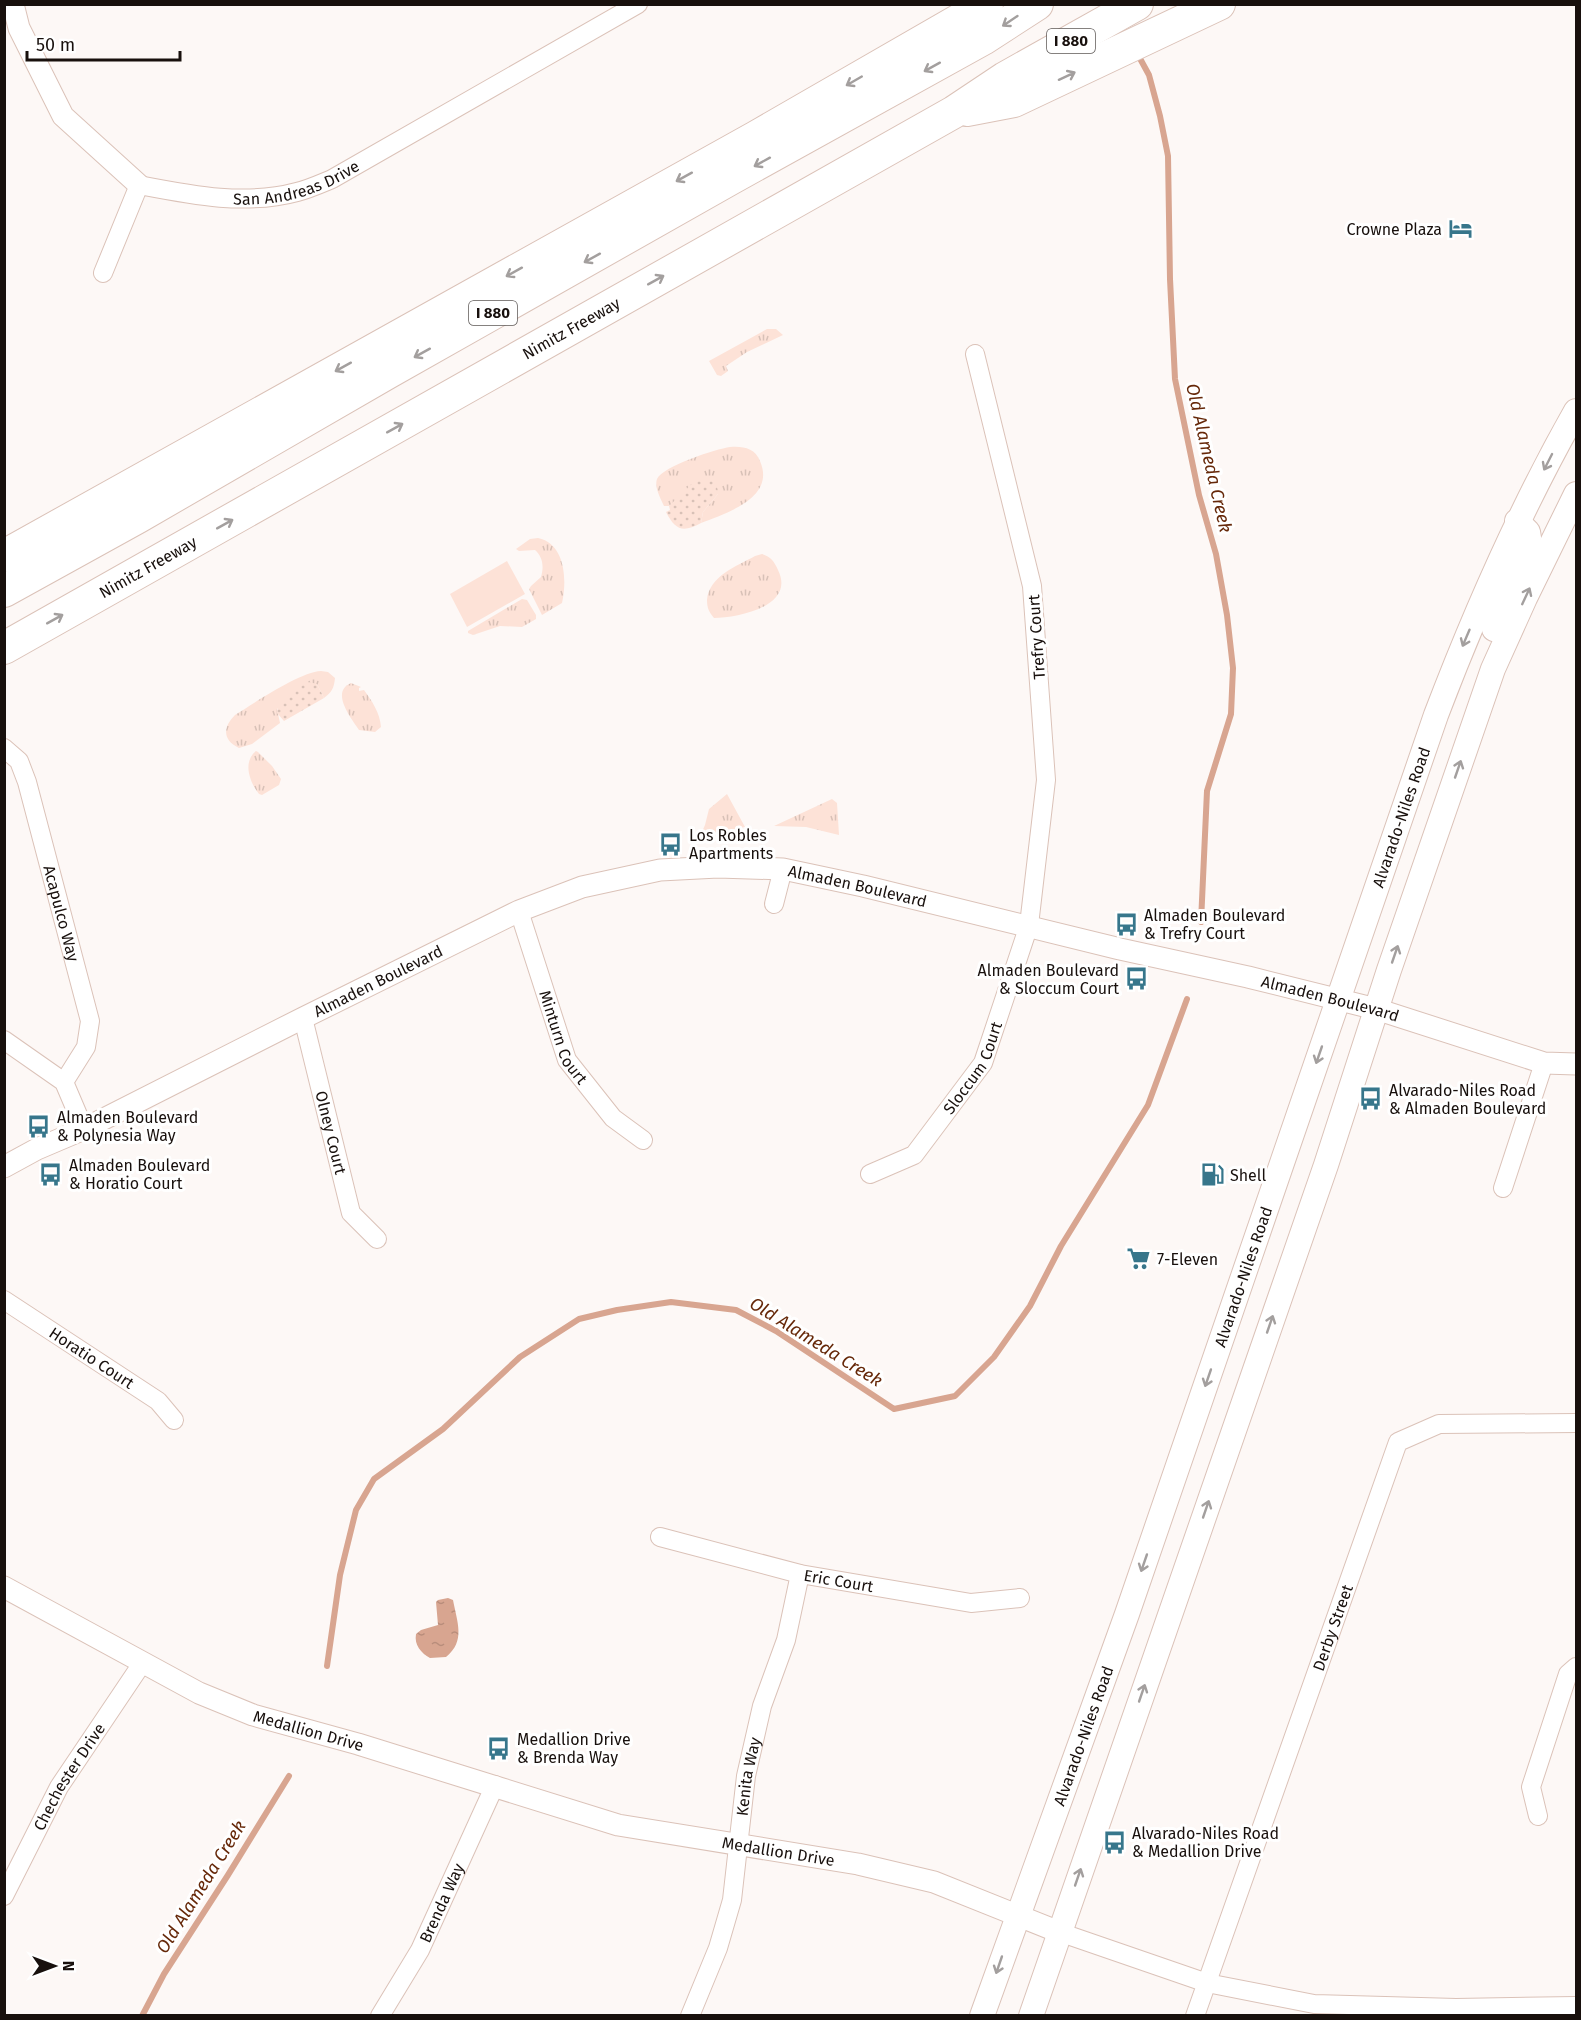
<svg xmlns="http://www.w3.org/2000/svg" width="1581" height="2020" font-family="'Fira Sans',sans-serif">
<style>
.grass{fill:url(#grass-tufts)}
.park{fill:url(#park-dots)}
.pitch{fill:#fde2d7}
.water{fill:url(#water-ripples)}
.lines{fill:none;stroke-linecap:round;stroke-linejoin:round}
.stream{stroke:#d8a590;stroke-width:6}
.minor-casing{stroke:#dbc2b8;stroke-width:20}
.tertiary-casing{stroke:#dbc2b8;stroke-width:23}
.secondary-casing{stroke:#dbc2b8;stroke-width:26}
.motorway-casing{stroke:#dbc2b8;stroke-width:34}
.minor{stroke:#fff;stroke-width:18}
.tertiary{stroke:#fff;stroke-width:21}
.secondary{stroke:#fff;stroke-width:24}
.motorway{stroke:#fff;stroke-width:32}
.oneway{stroke:#a39f9e}
.labels{text-anchor:middle;stroke-width:6;stroke-linejoin:round;paint-order:stroke}
.shield{fill:#fff;stroke:#5d5856;stroke-width:1.5}
.shield-label{font-size:15px;font-weight:bold;fill:#18100d}
.street-label{font-size:16px;fill:#18100d;stroke:#fff}
.poi-label{font-size:16px;fill:#18100d;stroke:#fff;text-anchor:start}
.water-label{font-size:18px;font-style:italic;fill:#662809;stroke:#fff}
</style>
<defs>
<pattern id="grass-tufts" width="24" height="20" patternUnits="userSpaceOnUse" patternTransform="scale(1.5)"><rect width="24" height="20" fill="#fde2d7"/><path d="M3 7l-1-3M5 7V3M7 7l1-3M15 17l-1-3M17 17v-4M19 17l1-3" fill="none" stroke="#d8c1b7"/></pattern>
<pattern id="park-dots" width="8" height="8" patternUnits="userSpaceOnUse" patternTransform="scale(1.5)"><rect width="8" height="8" fill="#fde2d7"/><path d="M2 2h.1M6 6h.1" fill="none" stroke="#d8c1b7" stroke-width="1.8" stroke-linecap="round"/></pattern>
<pattern id="water-ripples" width="26" height="14" patternUnits="userSpaceOnUse" patternTransform="scale(1.5)"><rect width="26" height="14" fill="#d8a590"/><path d="M2 4q2-2 4 0t4 0M15 11q2-2 4 0t4 0" fill="none" stroke="#b98d7b"/></pattern>
</defs>
<rect width="100%" height="100%" fill="#fdf8f6"/>
<path class="grass" d="M767 329H776L783 335 747 352 726 366 728 371 721 376 717 375 709 361Z
M730 447C743 446 755 448 760 461 776 498 727 513 701 523L703 512 718 494 677 500 669 506H664C661 499 654 487 657 479 663 466 716 449 730 447Z
M538 538C566 544 567 581 562 603L542 615 529 589 531 586 541 577C544 567 543 557 535 550L519 551 516 549 530 539Z
M762 554C771 557 774 561 778 570 796 606 738 618 714 618 709 612 707 608 707 600 709 576 737 566 755 556Z
M522 599 527 600 536 615V619L522 627 500 626 473 635 468 633V631Z
M321 671 328 672 335 678C334 688 332 692 324 698L317 684 277 709 280 723 252 744 239 748C222 740 223 727 235 715 254 703 300 672 321 671Z
M351 683 361 687 359 688V691L364 690C372 701 380 713 381 727L375 732 359 730C351 718 330 692 351 683Z
M256 751 258 752 272 766 281 779 279 785 262 795 259 794C250 783 242 762 256 751Z
M727 794 745 827 700 836 705 825 709 809Z
M832 799 837 803 839 835 806 827 774 826Z"/>
<path class="park" d="M697 479C709 478 718 480 718 494L703 512 701 523C683 533 675 530 666 512L670 510 669 506Z
M309 682 317 684 324 698 284 721 277 713C278 697 295 689 309 682Z"/>
<path class="pitch" d="M507 561 525 594 467 627 450 594Z"/>
<path class="water" d="M448 1598 453 1600C457 1622 466 1641 446 1657L430 1658C421 1653 414 1645 416 1634L421 1630 438 1625 436 1602 438 1600Z"/>
<g class="lines">
<path class="stream" d="M1137 53 1149 75 1160 116 1168 156 1170 279 1175 379 1199 495 1216 554 1227 615 1233 668 1231 714 1207 791 1201 922
M327 1666 340 1575 356 1510 374 1479 443 1429 520 1357 579 1319 617 1310 671 1302 736 1310 776 1331 894 1409 955 1396 994 1357 1030 1306 1061 1246 1148 1105 1187 999
M142 2016 164 1974 228 1875 289 1776"/>
<defs>
<g id="minor">
<path id="s1" d="M103 273 139 185C191 195 245 206 297 192 309 189 320 184 332 179L638 4"/>
<path id="s2" d="M4 748 19 761 27 782 90 1021 86 1047 64 1082"/>
<path d="M774 904 783 869"/>
<path id="s3" d="M519 911 567 1060 613 1118 643 1140"/>
<path id="s4" d="M303 1018 351 1213 377 1239"/>
<path d="M4 1040 64 1082 84 1129"/>
<path id="s5" d="M870 1174 914 1155 983 1063 1029 925 1046 780 1032 586 975 354"/>
<path d="M1503 1188 1544 1063"/>
<path id="s6" d="M4 1300 158 1401 174 1420"/>
<path id="s7" d="M660 1537 800 1574 971 1603 1020 1598"/>
<path d="M1538 1816 1531 1787 1568 1674 1576 1667"/>
<path id="s8" d="M4 1896 59 1787 143 1662"/>
<path d="M1059 1932 1207 1983 1314 2004 1456 2008 1576 2006"/>
<path id="s9" d="M380 2016 420 1950 495 1785"/>
<path id="s10" d="M690 2016 718 1948 732 1900 746 1776 762 1706 786 1640 800 1574"/>
<path id="s11" d="M1195 2016 1398 1442 1439 1424 1576 1423"/>
</g>
<g id="tertiary">
<path d="M13 4 19 28 63 116 139 185"/>
<path id="s12" d="M4 1167 37 1149 84 1129 303 1018 519 911 582 887 660 870 718 867 783 869 863 886 1120 949 1248 977 1376 1009 1544 1063 1576 1064"/>
<path id="s13" d="M4 1587 199 1693 253 1715 358 1744 618 1825 858 1864 934 1882 1059 1932"/>
</g>
<g id="secondary">
<path d="M1494 629 1529 538 1528 532 1517 521"/>
<path id="s14" d="M982 2016 1127 1614 1436 715C1476 610 1521 508 1576 411"/>
<path d="M1031 2016 1326 1165 1389 970 1493 669 1525 598 1576 494"/>
</g>
<g id="motorway">
<path d="M967 110 1014 101 1219 4"/>
<path d="M4 556 756 137 987 4"/>
<path d="M4 591 138 517 389 372 730 179 983 39 1037 4"/>
<path id="s15" d="M4 648 954 112 1005 78 1137 4"/>
</g>
</defs>
<use href="#minor" class="minor-casing"/>
<use href="#tertiary" class="tertiary-casing"/>
<use href="#secondary" class="secondary-casing"/>
<use href="#motorway" class="motorway-casing"/>
<use href="#minor" class="minor"/>
<use href="#tertiary" class="tertiary"/>
<use href="#secondary" class="secondary"/>
<use href="#motorway" class="motorway"/>
</g>
<defs><path id="oneway-shaft" d="M-6 0H5M1.5-3L5.5 0L1.5 3" fill="none" stroke-width="1.6" stroke-linecap="round" stroke-linejoin="round" transform="scale(1.5)"/></defs>
<g class="oneway">
<use href="#oneway-shaft" transform="translate(1010 21) rotate(146)"/>
<use href="#oneway-shaft" transform="translate(932 67) rotate(151)"/>
<use href="#oneway-shaft" transform="translate(1067 76) rotate(-25)"/>
<use href="#oneway-shaft" transform="translate(854 81) rotate(150)"/>
<use href="#oneway-shaft" transform="translate(762 162) rotate(151)"/>
<use href="#oneway-shaft" transform="translate(684 177) rotate(151)"/>
<use href="#oneway-shaft" transform="translate(592 258) rotate(151)"/>
<use href="#oneway-shaft" transform="translate(514 272) rotate(151)"/>
<use href="#oneway-shaft" transform="translate(656 280) rotate(-29)"/>
<use href="#oneway-shaft" transform="translate(422 353) rotate(151)"/>
<use href="#oneway-shaft" transform="translate(343 367) rotate(151)"/>
<use href="#oneway-shaft" transform="translate(395 428) rotate(-29)"/>
<use href="#oneway-shaft" transform="translate(1548 462) rotate(117)"/>
<use href="#oneway-shaft" transform="translate(225 524) rotate(-29)"/>
<use href="#oneway-shaft" transform="translate(1526 596) rotate(-65)"/>
<use href="#oneway-shaft" transform="translate(55 619) rotate(-29)"/>
<use href="#oneway-shaft" transform="translate(1466 638) rotate(113)"/>
<use href="#oneway-shaft" transform="translate(1458 769) rotate(-71)"/>
<use href="#oneway-shaft" transform="translate(1395 954) rotate(-71)"/>
<use href="#oneway-shaft" transform="translate(1319 1055) rotate(109)"/>
<use href="#oneway-shaft" transform="translate(1270 1324) rotate(-71)"/>
<use href="#oneway-shaft" transform="translate(1208 1378) rotate(109)"/>
<use href="#oneway-shaft" transform="translate(1206 1509) rotate(-71)"/>
<use href="#oneway-shaft" transform="translate(1144 1563) rotate(109)"/>
<use href="#oneway-shaft" transform="translate(1142 1693) rotate(-71)"/>
<use href="#oneway-shaft" transform="translate(1078 1877) rotate(-71)"/>
<use href="#oneway-shaft" transform="translate(999 1965) rotate(109)"/>
</g>
<defs>
<symbol id="hotel-bare" viewBox="-9 -9 18 18"><path d="M-6-4.5h1.5V1H6V5H4.5V3h-9V5H-6ZM-4 0a1.8 1.8 0 1 1 3.6 0ZM.5 0V-2.5h3Q6-2.5 6 0Z" fill="#37768b" stroke="#fff" stroke-width="2.5" paint-order="stroke"/></symbol>
<symbol id="bus-bare" viewBox="-9 -9 18 18"><path d="M-5-6H5V4H4V6H2V4H-2V6H-4V4H-5ZM-3.5-4V0h7V-4ZM-3.5 1.2v1.5H-2V1.2ZM2 1.2v1.5H3.5V1.2Z" fill="#37768b" stroke="#fff" stroke-width="2.5" paint-order="stroke"/></symbol>
<symbol id="fuel-bare" viewBox="-9 -9 18 18"><path d="M-5.5-6h7V0h2V4h1.3V-2.5L3-4.5l.8-.8L6-3V5H2.5V1h-1V6h-7ZM-4.2-4.7v3.2H.2V-4.7Z" fill="#37768b" stroke="#fff" stroke-width="2.5" paint-order="stroke"/></symbol>
<symbol id="supermarket-bare" viewBox="-9 -9 18 18"><path d="M-6-5.5h2.5l.6 2H6L4.5 2H-2.5L-4.4-4H-6ZM-1.5 3.2a1.3 1.3 0 1 0 .1 0ZM3 3.2a1.3 1.3 0 1 0 .1 0Z" fill="#37768b" stroke="#fff" stroke-width="2.5" paint-order="stroke"/></symbol>
</defs>
<g fill-rule="evenodd">
<use href="#hotel-bare" x="1444" y="212" width="33" height="33"/>
<use href="#bus-bare" x="654" y="828" width="33" height="33"/>
<use href="#bus-bare" x="1110" y="908" width="33" height="33"/>
<use href="#bus-bare" x="1120" y="962" width="33" height="33"/>
<use href="#bus-bare" x="1354" y="1082" width="33" height="33"/>
<use href="#bus-bare" x="22" y="1110" width="33" height="33"/>
<use href="#bus-bare" x="34" y="1158" width="33" height="33"/>
<use href="#fuel-bare" x="1196" y="1158" width="33" height="33"/>
<use href="#supermarket-bare" x="1122" y="1242" width="33" height="33"/>
<use href="#bus-bare" x="482" y="1732" width="33" height="33"/>
<use href="#bus-bare" x="1098" y="1826" width="33" height="33"/>
</g>
<g class="labels">
<g class="shield">
<rect x="1047" y="29" width="48" height="24" rx="4.5"/>
<rect x="469" y="301" width="48" height="24" rx="4.5"/>
</g>
<g class="shield-label">
<text x="1071" y="46">I 880</text>
<text x="493" y="318">I 880</text>
</g>
<g class="street-label">
<text dy="6" stroke="none"><textPath href="#s1" startOffset="256">San Andreas Drive</textPath></text>
<text dy="6" stroke="none"><textPath href="#s15" startOffset="651">Nimitz Freeway</textPath></text>
<text dy="6" stroke="none"><textPath href="#s15" startOffset="165">Nimitz Freeway</textPath></text>
<text transform="translate(1036 637) rotate(-94)" y="6">Trefry Court</text>
<text dy="6" stroke="none"><textPath href="#s14" startOffset="1270">Alvarado-Niles Road</textPath></text>
<text dy="6" stroke="none"><textPath href="#s12" startOffset="922">Almaden Boulevard</textPath></text>
<text dy="6" stroke="none"><textPath href="#s2" startOffset="178">Acapulco Way</textPath></text>
<text dy="6" stroke="none"><textPath href="#s12" startOffset="418">Almaden Boulevard</textPath></text>
<text dy="6" stroke="none"><textPath href="#s12" startOffset="1408">Almaden Boulevard</textPath></text>
<text dy="6" stroke="none"><textPath href="#s3" startOffset="134">Minturn Court</textPath></text>
<text dy="6" stroke="none"><textPath href="#s5" startOffset="154">Sloccum Court</textPath></text>
<text dy="6" stroke="none"><textPath href="#s4" startOffset="118">Olney Court</textPath></text>
<text dy="6" stroke="none"><textPath href="#s14" startOffset="784">Alvarado-Niles Road</textPath></text>
<text dy="6" stroke="none"><textPath href="#s6" startOffset="105">Horatio Court</textPath></text>
<text dy="6" stroke="none"><textPath href="#s7" startOffset="184">Eric Court</textPath></text>
<text dy="6" stroke="none"><textPath href="#s11" startOffset="412">Derby Street</textPath></text>
<text dy="6" stroke="none"><textPath href="#s13" startOffset="338">Medallion Drive</textPath></text>
<text dy="6" stroke="none"><textPath href="#s14" startOffset="298">Alvarado-Niles Road</textPath></text>
<text dy="6" stroke="none"><textPath href="#s8" startOffset="136">Chechester Drive</textPath></text>
<text dy="6" stroke="none"><textPath href="#s10" startOffset="248">Kenita Way</textPath></text>
<text dy="6" stroke="none"><textPath href="#s13" startOffset="824">Medallion Drive</textPath></text>
<text dy="6" stroke="none"><textPath href="#s9" startOffset="129">Brenda Way</textPath></text>
</g>
<g class="poi-label">
<text x="1442" y="235" text-anchor="end">Crowne Plaza</text>
<text x="689" y="841">Los Robles<tspan x="689" dy="18">Apartments</tspan></text>
<text x="1144" y="921">Almaden Boulevard<tspan x="1144" dy="18">&amp; Trefry Court</tspan></text>
<text x="1119" y="976" text-anchor="end">Almaden Boulevard<tspan x="1119" dy="18">&amp; Sloccum Court</tspan></text>
<text x="1389" y="1096">Alvarado-Niles Road<tspan x="1389" dy="18">&amp; Almaden Boulevard</tspan></text>
<text x="57" y="1123">Almaden Boulevard<tspan x="57" dy="18">&amp; Polynesia Way</tspan></text>
<text x="69" y="1171">Almaden Boulevard<tspan x="69" dy="18">&amp; Horatio Court</tspan></text>
<text x="1230" y="1181">Shell</text>
<text x="1157" y="1265">7-Eleven</text>
<text x="517" y="1745">Medallion Drive<tspan x="517" dy="18">&amp; Brenda Way</tspan></text>
<text x="1132" y="1839">Alvarado-Niles Road<tspan x="1132" dy="18">&amp; Medallion Drive</tspan></text>
</g>
<g class="water-label">
<text transform="translate(1209 458) rotate(77)" y="6">Old Alameda Creek</text>
<text transform="translate(816 1342) rotate(32)" y="6">Old Alameda Creek</text>
<text transform="translate(201 1887) rotate(-58)" y="6">Old Alameda Creek</text>
</g>
</g>
<rect width="1581" height="2020" fill="none" stroke="#18100d" stroke-width="12"/>
<g transform="translate(54 1966) rotate(90)" stroke="#ffffff" stroke-width="4.5" paint-order="stroke">
<path d="M0-4.5L10 22L0 15L-10 22Z" fill="#18100d"/>
<text y="-9" font-size="16" font-weight="bold" text-anchor="middle" fill="#18100d">N</text>
</g>
<path d="M27 51v9h153v-9" fill="none" stroke="#18100d" stroke-width="3"/>
<text x="36" y="51" font-size="18" fill="#18100d" stroke="#ffffff" stroke-width="4.5" paint-order="stroke">50 m</text>
</svg>
